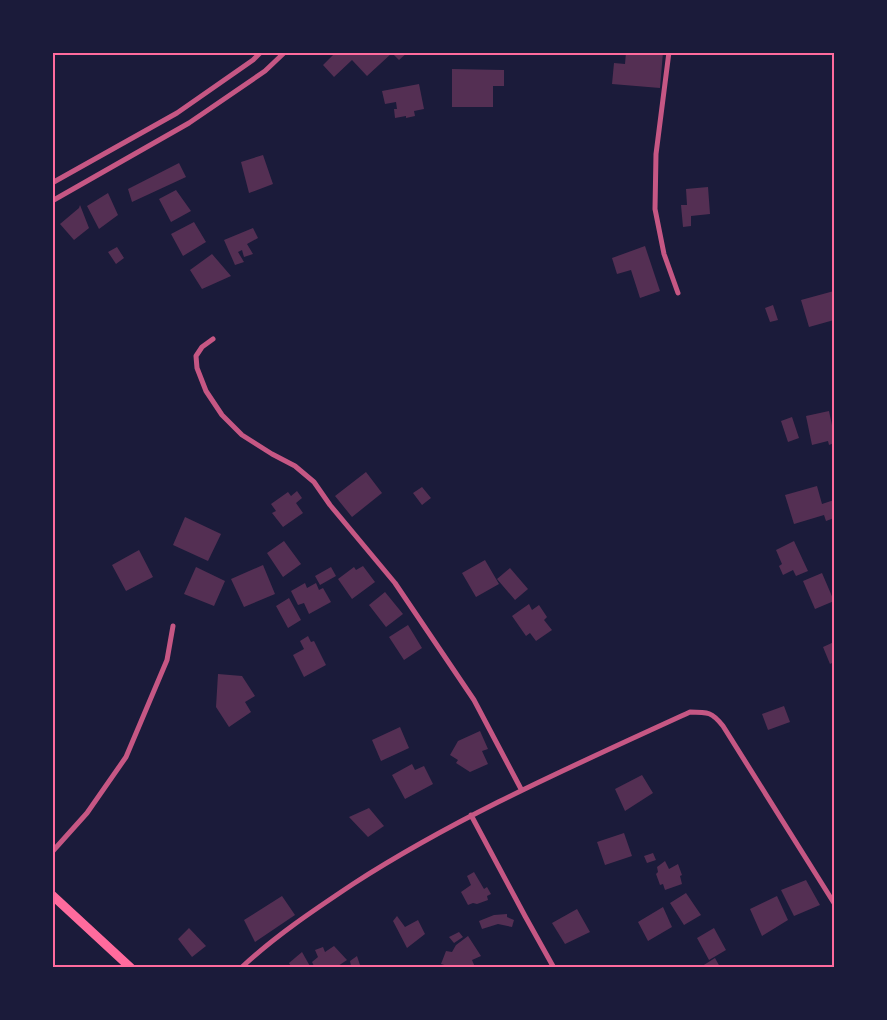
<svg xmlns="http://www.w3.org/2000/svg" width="887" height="1020" font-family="'Work Sans',sans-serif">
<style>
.building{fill:#542f53}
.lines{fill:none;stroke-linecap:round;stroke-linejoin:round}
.minor{stroke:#c65784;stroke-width:5}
.primary{stroke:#ff6b9d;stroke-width:9}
.neatline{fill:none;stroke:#ff6b9d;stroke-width:2}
</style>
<rect width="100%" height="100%" fill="#1b1b3a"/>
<path class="building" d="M336 52H408L399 60 392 53 367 76 352 60 334 77 323 65Z
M626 52H663L660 88 612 84 614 63 625 64Z
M452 69 504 70V86H493V107H452Z
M419 84 424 109 414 111 415 116 406 118V116L395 118 394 109H397L396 102 385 104 382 91Z
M263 155 273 184 249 193 241 162Z
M179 163 186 177 132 202 128 189Z
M708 187 710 214 691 216V226L683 227 681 205H687L686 189Z
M176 190 191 211 171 222 159 199Z
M108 193 118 215 99 229 87 206Z
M80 205 89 228 74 240 60 224 79 208Z
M194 222 206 242 183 256 171 234Z
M253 228 258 238 247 244 253 254 244 257 242 250 238 252 244 262 235 265 224 240Z
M645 246 660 291 640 298 631 270 617 274 612 258Z
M117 247 124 258 116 264 108 252Z
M212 254 231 276 202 289 190 270Z
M834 291V320L809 327 801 300Z
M773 305 778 320 770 322 765 308Z
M829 411 834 435V443L829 445 828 441 812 445 806 416Z
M792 417 799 438 788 442 781 421Z
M366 472 382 493 352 517 335 496Z
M817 486 822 504 834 500V518L826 521 824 515 794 524 785 495Z
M422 487 431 498 422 505 413 493Z
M297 491 302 498 296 503 303 513 283 527 272 513 276 511 271 504 288 492 291 496Z
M185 517 221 534 208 561 173 545Z
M284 541 301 564 283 577 267 553Z
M794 541 808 571 796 576 793 570 783 575 779 566 782 564 776 550Z
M139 550 153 577 126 591 112 565Z
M485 560 499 584 476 597 462 573Z
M263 565 275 594 244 607 231 579Z
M363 566 375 582 352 599 338 579 354 567 356 570Z
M196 567 225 581 214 606 184 594Z
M331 567 336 576 320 585 315 576Z
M510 568 528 589 515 600 497 579Z
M822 573 834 601 815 609 803 581Z
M305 583 307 588 316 583 319 590 323 588 331 602 309 614 304 603 298 605 291 591Z
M385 592 403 614 386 627 369 605Z
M289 598 301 620 288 628 276 606Z
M529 604 532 610 539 605 547 617 544 620 552 630 536 641 530 633 526 636 512 616Z
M408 625 422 648 404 660 389 637Z
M308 636 311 642 314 641 326 665 304 677 293 655 304 649 300 641Z
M834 642V662L830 664 823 647Z
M218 674 242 676 255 696 245 702 251 712 229 727 216 707Z
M784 706 790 722 768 730 762 714Z
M400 727 409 748 381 761 372 740Z
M480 731 488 749 482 751 488 764 470 772 456 763 458 760 450 755 458 741Z
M412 764 415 770 424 766 433 784 405 799 392 775Z
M642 775 653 793 625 811 615 789Z
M369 808 384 826 368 837 349 817Z
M624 833 632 856 605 865 597 842Z
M653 853 656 860 647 863 644 856Z
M665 861 669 869 678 864 682 875 680 876 682 884 665 890 663 884 660 885 656 874 658 872 657 867Z
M474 872 484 889 487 887 491 894 487 896 488 900 477 904 473 903 468 905 461 892 471 885 467 876Z
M806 880 820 905 794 916 781 890Z
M686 893 701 915 684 925 670 903Z
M282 896 295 915 255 942 244 920Z
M777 896 788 920 762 936 750 909Z
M663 907 672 927 648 941 638 922Z
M577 909 590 932 565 944 552 923Z
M507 914V917L514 920 512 927 498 924 482 929 479 921 494 915Z
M397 916 405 927 418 920 425 934 407 948 393 921Z
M189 928 206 946 192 957 178 939Z
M714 928 726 950 709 960 697 938Z
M459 932 463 937 454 943 449 937Z
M468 936 481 956 472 960 475 967 455 968 441 964 446 951 452 952 456 945Z
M334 946 347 960 335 968H315L312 962 318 957 315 950 323 947 325 952Z
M302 952 311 968H292L289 963Z
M357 956 361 968H347L351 966 350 961Z
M715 958 720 967 699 968Z"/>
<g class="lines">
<path class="minor" d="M669 52 656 154 655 209 664 254 678 293
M52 183 177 113 253 60 261 52
M52 201 189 123 265 71 285 52
M213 339 202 347 196 356 197 368 206 391 222 415 242 435 272 454 295 466 314 482 330 505 395 583 474 700 521 789
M471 815 525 916 554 968
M52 852 87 813 126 757 167 660 173 626
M241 968C275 936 314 910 353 884 460 815 575 765 690 712 708 712 712 712 723 726L834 903"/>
<path class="primary" d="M52 895 131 968"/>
</g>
<rect width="887" height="1020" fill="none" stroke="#1b1b3a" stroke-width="108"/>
<rect x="54" y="54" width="779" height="912" class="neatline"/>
</svg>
